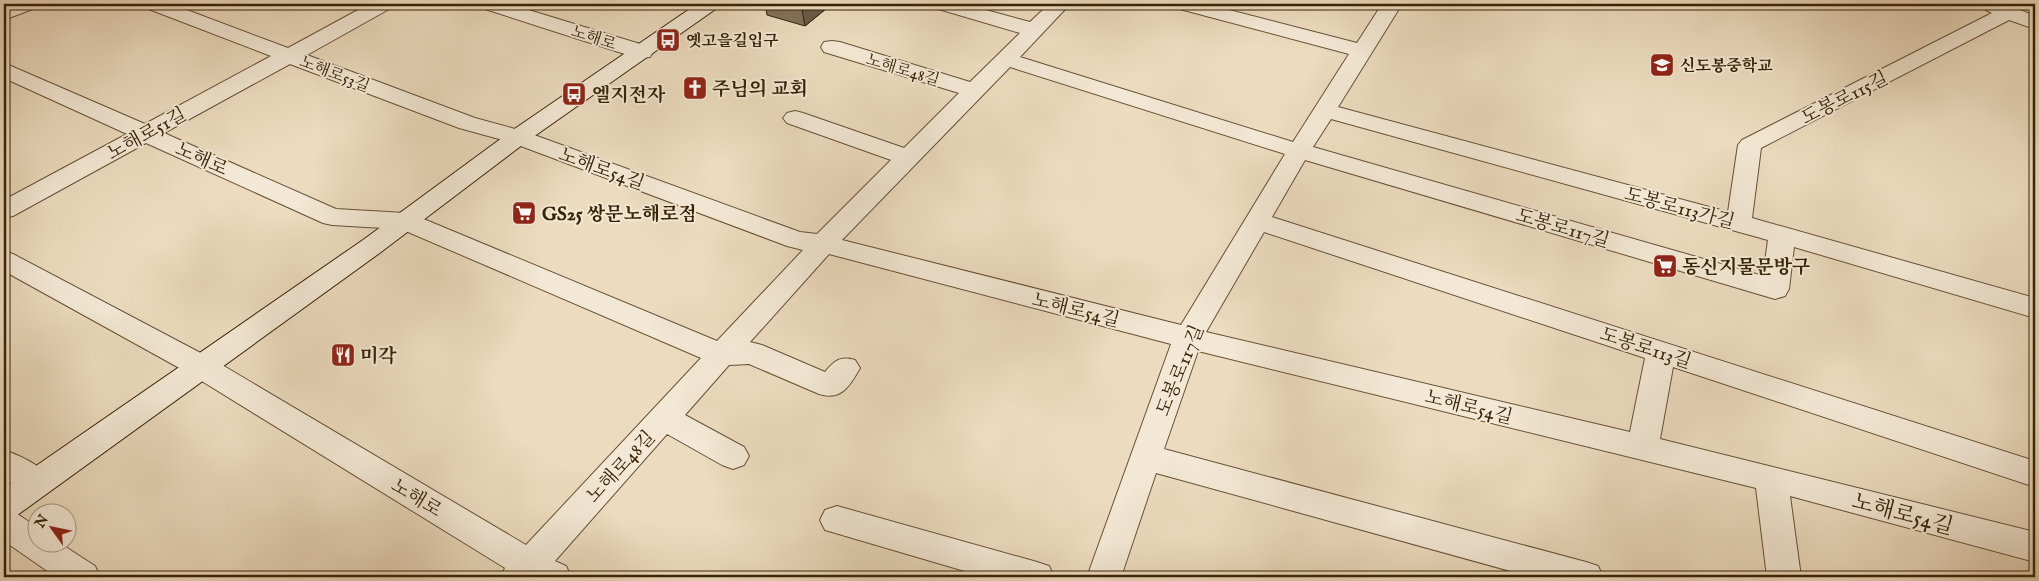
<svg xmlns="http://www.w3.org/2000/svg" width="2039" height="581" font-family="'IM FELL English','Noto Serif KR',serif">
<style>
.lines{fill:none;stroke-linecap:round;stroke-linejoin:round}
.minor-casing{stroke:#655134;stroke-width:2}
.secondary-casing{stroke:#382306;stroke-width:2}
.minor{fill:#f3e8d5;fill-rule:evenodd}
.secondary{fill:#f3e8d5;fill-rule:evenodd}
.wall{fill:#817158;stroke:#382306}
.shaded-wall{fill:#695c47;stroke:#382306}
.labels{text-anchor:middle;stroke-width:4;stroke-linejoin:round;paint-order:stroke}
.far-street-label{font-size:16px;fill:#382306;stroke:#f3e8d5}
.far-poi-label{font-size:16px;font-weight:bold;fill:#382306;stroke:#f3e8d5;text-anchor:start}
.poi-label{font-size:19px;font-weight:bold;fill:#382306;stroke:#f3e8d5;text-anchor:start}
.street-label{font-size:19px;fill:#382306;stroke:#f3e8d5}
.near-street-label{font-size:22px;fill:#382306;stroke:#f3e8d5}
</style>
<rect width="100%" height="100%" fill="#ecdbbf"/>
<filter id="stains"><feTurbulence type="fractalNoise" baseFrequency=".004" numOctaves="4"/><feColorMatrix values="0 0 0 0 .2 0 0 0 0 .09 0 0 0 0 .02 0 0 0 .5 -.17"/></filter>
<radialGradient id="worn" r=".72"><stop offset=".6" stop-color="#630" stop-opacity="0"/><stop offset="1" stop-color="#630" stop-opacity=".3"/></radialGradient>
<g class="lines">
<defs>
<path id="minor" d="M11 4H38L35 8 4 20V7Z
M143 4H171L288 48 369 4H394L391 8 307 55 475 118 526 132 800 232 817 234 891 160 787 123 783 118 787 113 795 111 803 113 904 148 959 93 824 52 821 47 824 42 832 41 840 42 970 82 1020 33 935 8 932 4H964L1030 22 1049 4H1070L1020 57 1293 142 1349 54 1176 8 1173 4H1206L1357 43 1382 4H1402L1338 107 1728 212 1738 145 1742 140 1992 13 1986 10 1983 6 1984 4H2005L2035 16V29L2009 20 1761 148 1752 218 2035 298V318L1794 247 1789 289 1785 296 1775 299 1305 160 1272 217 2035 461V487L1673 367 1660 439 2035 532V562L1790 496 1801 577H1767L1756 488 1198 351 1164 449 1586 562 1598 566 1603 577H1532L1156 473 1121 577H1087L1171 344 829 254 750 342 762 345 825 372C835 360 840 356 855 360L860 368C850 386 841 401 819 394L749 364 729 365 685 415 744 447 749 456 744 465 733 469 722 465 667 434 555 561 566 566 571 577H501L505 568 192 375 4 271V251L13 254 212 359 526 545 701 358 401 229 332 225 323 223 146 143 13 216 4 218V200L127 134 4 78V63L145 124 271 56 146 8ZM290 64 459 128 510 142 787 246 803 250 717 341 414 215 405 213 336 209 164 133ZM1010 67 1285 154 1181 325 842 240ZM1331 119 1768 240 1763 276 1313 147ZM1264 232 1645 358 1630 432 1206 332Z
M479 4H509L650 47 653 52 650 57 642 58 634 57 482 8Z
M4 450C21 456 45 467 53 483L48 492 37 496 26 492 4 479Z
M837 506 1037 562 1049 566 1054 577H985L825 530 820 520 825 510Z
M4 509 16 513 38 528V544H61L95 566 100 577H56L4 541Z"/>
<path id="secondary" d="M697 4H720L717 8 526 142 381 252 16 516 4 520V488L363 240 510 132Z"/>
</defs>
<use href="#minor" class="minor-casing"/>
<use href="#secondary" class="secondary-casing"/>
<use href="#minor" class="minor"/>
<use href="#secondary" class="secondary"/>
</g>
<path class="wall" d="M765 4H832L805 26 767 15Z"/>
<path class="shaded-wall" d="M801 4H832L805 26Z"/>
<defs>
<symbol id="bus-square" viewBox="-11 -11 22 22"><rect x="-9" y="-9" width="18" height="18" rx="4" fill="#8f2418" stroke="#f3e8d5"/><path d="M-5-6H5V4H4V6H2V4H-2V6H-4V4H-5ZM-3.5-4V0h7V-4ZM-3.5 1.2v1.5H-2V1.2ZM2 1.2v1.5H3.5V1.2Z" fill="#fff"/></symbol>
<symbol id="school-square" viewBox="-11 -11 22 22"><rect x="-9" y="-9" width="18" height="18" rx="4" fill="#8f2418" stroke="#f3e8d5"/><path d="M0-5L7-2L0 1L-7-2ZM-4 1L0 2.5L4 1V4Q0 6-4 4Z" fill="#fff"/></symbol>
<symbol id="church-square" viewBox="-11 -11 22 22"><rect x="-9" y="-9" width="18" height="18" rx="4" fill="#8f2418" stroke="#f3e8d5"/><path d="M-1.2-6h2.4v3.5h3.3v2.4h-3.3V6h-2.4V-.1h-3.3v-2.4h3.3Z" fill="#fff"/></symbol>
<symbol id="supermarket-square" viewBox="-11 -11 22 22"><rect x="-9" y="-9" width="18" height="18" rx="4" fill="#8f2418" stroke="#f3e8d5"/><path d="M-6-5.5h2.5l.6 2H6L4.5 2H-2.5L-4.4-4H-6ZM-1.5 3.2a1.3 1.3 0 1 0 .1 0ZM3 3.2a1.3 1.3 0 1 0 .1 0Z" fill="#fff"/></symbol>
<symbol id="restaurant-square" viewBox="-11 -11 22 22"><rect x="-9" y="-9" width="18" height="18" rx="4" fill="#8f2418" stroke="#f3e8d5"/><path d="M-5-6h1v4h1v-4h1v4h1v-4h1v5L-1.5 .5V6h-2V.5L-5-1ZM5-6V6H3V1.5H1.5Q1.5-4 5-6Z" fill="#fff"/></symbol>
</defs>
<g fill-rule="evenodd">
<use href="#bus-square" x="654" y="26" width="28" height="28"/>
<use href="#school-square" x="1648" y="51" width="28" height="28"/>
<use href="#church-square" x="681" y="74" width="28" height="28"/>
<use href="#bus-square" x="560" y="80" width="28" height="28"/>
<use href="#supermarket-square" x="510" y="199" width="28" height="28"/>
<use href="#supermarket-square" x="1651" y="252" width="28" height="28"/>
<use href="#restaurant-square" x="329" y="341" width="28" height="28"/>
</g>
<g class="labels">
<g class="far-street-label">
<text transform="translate(594 37) rotate(18)" y="6">노해로</text>
<text transform="translate(903 69) rotate(17)" y="6">노해로48길</text>
<text transform="translate(335 73) rotate(21)" y="6">노해로53길</text>
</g>
<g class="far-poi-label">
<text x="686" y="46">옛고을길입구</text>
<text x="1680" y="71">신도봉중학교</text>
</g>
<g class="poi-label">
<text x="712" y="95">주님의 교회</text>
<text x="592" y="101">엘지전자</text>
<text x="542" y="220">GS25 쌍문노해로점</text>
<text x="1682" y="273">동신지물문방구</text>
<text x="360" y="362">미각</text>
</g>
<g class="street-label">
<text transform="translate(1844 97) rotate(-27)" y="7">도봉로115길</text>
<text transform="translate(146 133) rotate(-29)" y="7">노해로51길</text>
<text transform="translate(202 158) rotate(24)" y="7">노해로</text>
<text transform="translate(602 168) rotate(20)" y="7">노해로54길</text>
<text transform="translate(1680 207) rotate(15)" y="7">도봉로113가길</text>
<text transform="translate(1563 227) rotate(16)" y="7">도봉로117길</text>
<text transform="translate(1076 309) rotate(14)" y="7">노해로54길</text>
<text transform="translate(1646 347) rotate(18)" y="7">도봉로113길</text>
<text transform="translate(1179 370) rotate(-68)" y="7">도봉로117길</text>
<text transform="translate(1469 406) rotate(14)" y="7">노해로54길</text>
<text transform="translate(620 466) rotate(-47)" y="7">노해로48길</text>
<text transform="translate(417 497) rotate(31)" y="7">노해로</text>
</g>
<g class="near-street-label">
<text transform="translate(1903 513) rotate(15)" y="8">노해로54길</text>
</g>
</g>
<rect width="2039" height="581" fill="none" stroke="#ecdbbf" stroke-width="20"/>
<rect x="5" y="5" width="2029" height="571" fill="none" stroke="#382306" stroke-width="2.5"/>
<rect x="10" y="10" width="2019" height="561" fill="none" stroke="#382306"/>
<g transform="translate(52 528) rotate(303)"><circle r="24" fill="#f3e8d5" stroke="#a89982"/>
<path d="M0-4L9 19L0 12L-9 19Z" fill="#8f2418"/>
<text y="-8" font-size="14" font-weight="bold" text-anchor="middle" fill="#382306">N</text>
</g>
<rect width="100%" height="100%" filter="url(#stains)"/>
<rect width="100%" height="100%" fill="url(#worn)"/>
</svg>
